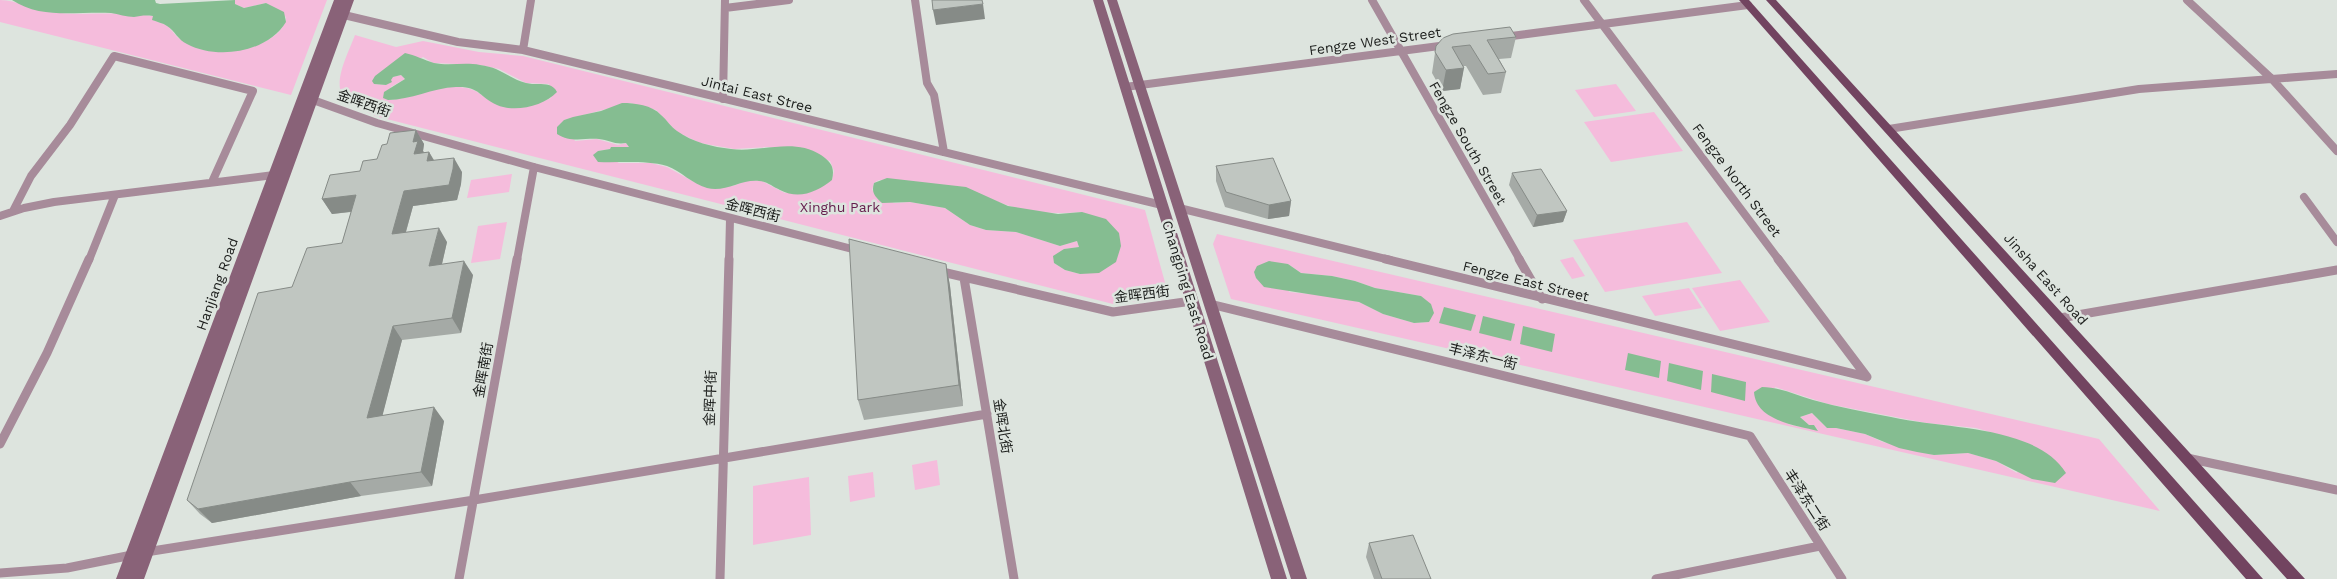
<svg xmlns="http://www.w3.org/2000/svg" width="2337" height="579" font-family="'Work Sans','Noto Sans SC',sans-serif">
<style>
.green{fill:#f5bcdc;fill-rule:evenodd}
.water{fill:#85bd91}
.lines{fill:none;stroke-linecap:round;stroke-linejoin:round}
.street-far1{stroke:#a78b9a;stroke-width:8}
.street{stroke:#a78b9a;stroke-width:9}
.secondary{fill:#896278;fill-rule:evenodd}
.primary{fill:#724460;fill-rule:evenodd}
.wall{fill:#a5aaa6}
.shaded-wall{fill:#868b87}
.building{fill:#c0c6c1;stroke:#868b87}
.labels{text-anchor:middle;stroke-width:5;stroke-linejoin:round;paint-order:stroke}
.street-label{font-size:14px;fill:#1b1d1b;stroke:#dde4de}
.park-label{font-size:14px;fill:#641c4c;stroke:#dde4de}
</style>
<rect width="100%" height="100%" fill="#dde4de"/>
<path class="green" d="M0 0C17 0 31 10 48 12 83 16 118 11 153 16V20C157 22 163 23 167 26 172 29 175 36 180 39 208 55 240 56 268 40 276 35 286 27 286 17L266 3 244 8 235 4V0H327L291 95 0 22Z
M355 35 396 47 423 41 479 52 523 56 1145 210 1169 297 1113 304 375 116C366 111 355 107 347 101 329 87 349 52 355 35ZM423 57 433 63 480 65 499 69 526 83 549 84 551 98C539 104 507 110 495 103 480 96 479 89 460 87 435 85 412 100 388 100L391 87 405 79 401 75 393 77 386 85 374 84ZM630 103 656 110 677 132 700 143 734 149 768 147 830 161 834 171 832 180 785 193 762 181 748 180 733 186 698 184 667 167 651 163H619L598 151 610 149 612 147H629L626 143 618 145 597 139 575 141 564 120ZM879 180 991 199C1020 212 1051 215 1082 212L1080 274 1065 270 1054 263 1064 249 1079 247 1077 241 1060 246 1016 232 986 230 970 225 945 208 910 202 894 203 872 190 874 183Z
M1616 84 1636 111 1594 117 1575 90Z
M1654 112 1683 151 1611 162 1584 122Z
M512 174 509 192 467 198 471 180Z
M507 222 500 259 471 263 478 226Z
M1687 222 1722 273 1605 292 1573 240Z
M1217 234 2099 439 2160 511 1231 299 1213 244ZM1288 264 1301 273 1332 276 1355 281 1375 288 1421 296 1429 322 1414 323 1383 314 1359 302 1332 296 1289 292ZM1775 387 1828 404 1926 423 1976 428 2027 443 2017 473 1996 461 1968 453 1934 455 1883 442 1865 434 1836 428H1827L1812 413 1800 417 1809 425H1814L1818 430 1791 425 1767 414Z
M1573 257 1585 276 1572 279 1560 260Z
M1740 280 1770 322 1720 331 1692 288Z
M1689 288 1702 308 1655 316 1642 296Z
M937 460 940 485 915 490 912 465Z
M873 472 875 497 850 502 848 476Z
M809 477 811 535 753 545V486Z"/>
<path class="water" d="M12 0H155L156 3 160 4 235 0V4L244 8 266 3 284 12 286 22C267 53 217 60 187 44 178 40 175 31 167 26 163 23 157 22 152 20L153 16C145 15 140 16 134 17 127 17 118 14 111 13 78 11 42 20 12 0Z
M405 53C415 55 424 60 434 63 449 66 465 62 480 65 500 67 510 79 526 83 538 86 551 80 557 92 544 106 515 113 497 105 479 97 480 86 456 87 432 88 411 100 388 100L383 98 384 92 405 79 401 75 393 77 391 80 392 82 386 85 374 84 372 81 375 76Z
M622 103C635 103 652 105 661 115 667 120 671 127 677 131 692 142 713 147 731 149 761 153 793 137 821 155 831 162 835 167 832 180 817 192 799 200 780 190 773 187 766 181 759 181 741 179 725 193 707 188 692 184 681 171 667 166 645 160 620 163 598 162L593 155 598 151 610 149 611 147H629L626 143C615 145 609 140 599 139 583 138 571 143 557 134V127L564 120 573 117 601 111Z
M887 178 966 187 1008 206 1058 214 1082 212 1106 219 1119 233 1121 246 1116 262 1099 273 1080 274 1065 270 1054 263 1053 256 1064 249 1079 247 1077 241 1060 246 1016 232 986 230 970 225 945 208 910 202 882 203C875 196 871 193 874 183Z
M1269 261 1288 264 1301 273 1332 276 1355 281 1375 288 1421 296 1431 304 1434 313 1429 322 1414 323 1383 314 1359 302 1264 287 1256 278 1254 272 1257 266Z
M1444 307 1476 315 1471 331 1439 323Z
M1483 316 1515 324 1511 341 1479 333Z
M1523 326 1555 334 1552 352 1520 344Z
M1628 353 1661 361 1659 378 1625 370Z
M1669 363 1703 371 1701 390 1667 381Z
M1712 374 1746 382 1745 401 1711 392Z
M1762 387C1779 387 1796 395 1813 400 1838 407 1865 412 1891 417 1936 427 1981 425 2025 442 2041 448 2057 458 2066 473L2055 483 2032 479 1996 461 1968 453 1934 455 1917 452 1899 448 1865 434 1836 428H1827L1812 413 1800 417 1809 425H1814L1818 431C1796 425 1756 421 1754 392Z"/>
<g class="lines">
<path class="street-far1" d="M915 0 927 83 934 95 944 152
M1372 0 1520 260
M1584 0 1779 260
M2187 0 2272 79 2337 151
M725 8 789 0
M344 15 458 42 523 50 1162 205
M1504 37 1748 5
M523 50 531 0
M1125 87 1447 45
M723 99 725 0
M313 100 377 123 534 167 860 251
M1889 129 2139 89 2337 74
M2304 197 2337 242
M1179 208 1390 260
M13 211 31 176 70 125 114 56 253 91 212 182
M0 216 24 208 54 202 274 175
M89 260 115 195
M517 260 534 167
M729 260 730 219"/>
<path class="street" d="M1385 259 1867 377
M1519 259 1542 299
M1778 259 1867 377
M938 271 1113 312 1192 301
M964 278 1014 579
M1210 304 1750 436 1842 579
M2060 318 2337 270
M0 444 47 353 89 259
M2187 458 2337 490
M146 552 474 500 987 414
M0 573 67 568 132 555
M459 579 517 259
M720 579 729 259
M1656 579 1820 546"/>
<path class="secondary" d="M334 0H344L338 16 344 0H354L144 579H116Z
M1093 0H1103L1287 579H1271Z
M1107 0H1117L1307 579H1291Z"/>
<path class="primary" d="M1739 0H1749L2263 579H2246Z
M1766 0H1776L2305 579H2287Z"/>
</g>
<path class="wall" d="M1516 37 1511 58 1499 59 1506 72 1501 93 1483 95 1466 66H1464L1460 89 1442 91 1432 73 1436 46Z
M416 130 424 144 423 151 424 152H429L434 160 462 172 461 184 457 200 413 206 406 232 447 242 442 264 473 275 461 333 402 340 382 416 444 421 432 486 361 496 212 523 200 514 187 500 292 287 342 243 351 212 332 214 322 199 377 159 387 144Z
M1216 166 1291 201 1289 216 1268 219 1225 207 1216 181Z
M1512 173 1567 211 1563 222 1533 227 1509 185Z
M946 264 950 286 963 406 864 420 858 400Z
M1369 543 1431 579H1374L1366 557Z"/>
<path class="shaded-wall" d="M983 4 985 19 936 25 933 10Z
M1464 68 1460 89 1442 91 1446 70Z
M416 130 424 144 423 151 426 156 414 154 413 142Z
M429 152 437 166 427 161Z
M454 158 462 172 461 184 457 200 413 206 401 249 392 234 404 191Z
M356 195 365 210 332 214 322 199Z
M1291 201 1289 216 1268 219 1269 205Z
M1567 211 1563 222 1533 227 1537 215Z
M439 228 447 242 438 281 429 266Z
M464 261 473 275 461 333 452 318Z
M946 264 950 286 963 406 959 385Z
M393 326 402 340 378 433 367 418Z
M434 407 444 421 432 486 421 472Z
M350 482 361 496 212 523 198 509Z"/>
<path class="building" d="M932 0H982L983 4 933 10Z
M1510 27 1516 37 1487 40 1506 72 1488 74 1470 45 1452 47 1464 68 1446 70 1435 52 1436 46 1443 38 1453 34Z
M416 130 413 142 418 141 414 154 429 152 427 161 454 158 453 169 449 185 404 191 392 234 439 228 429 266 464 261 452 318 393 326 367 418 434 407 421 472 350 482 198 509 187 500 258 293 292 287 307 248 342 243 356 195 322 199 330 175 360 171 363 161 377 159 382 145 387 144 390 133Z
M1273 158 1291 201 1269 205 1226 192 1216 166Z
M1541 169 1567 211 1537 215 1512 173Z
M849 239 946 264 959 385 858 400Z
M1413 535 1431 579H1382L1369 543Z"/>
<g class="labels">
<g class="street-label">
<text transform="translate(1375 41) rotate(-8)" y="5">Fengze West Street</text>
<text transform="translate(757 94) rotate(14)" y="5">Jintai East Stree</text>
<text transform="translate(364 103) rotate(19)" y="5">金晖西街</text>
<text transform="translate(1468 143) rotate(60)" y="5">Fengze South Street</text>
<text transform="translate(1737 180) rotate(53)" y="5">Fengze North Street</text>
<text transform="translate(753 210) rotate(14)" y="5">金晖西街</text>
<text transform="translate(2046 279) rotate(48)" y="5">Jinsha East Road</text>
<text transform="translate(1526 281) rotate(14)" y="5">Fengze East Street</text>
<text transform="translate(217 284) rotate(-70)" y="5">Hanjiang Road</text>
<text transform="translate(1188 290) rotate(73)" y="5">Changping East Road</text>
<text transform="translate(1142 294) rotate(-7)" y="5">金晖西街</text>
<text transform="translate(1483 356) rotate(14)" y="5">丰泽东一街</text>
<text transform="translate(483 370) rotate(-80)" y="5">金晖南街</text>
<text transform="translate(710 398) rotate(-88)" y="5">金晖中街</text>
<text transform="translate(1003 426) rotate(81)" y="5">金晖北街</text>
<text transform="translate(1807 500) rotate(57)" y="5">丰泽东二街</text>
</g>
<g class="park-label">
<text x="840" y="212">Xinghu Park</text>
</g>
</g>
</svg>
